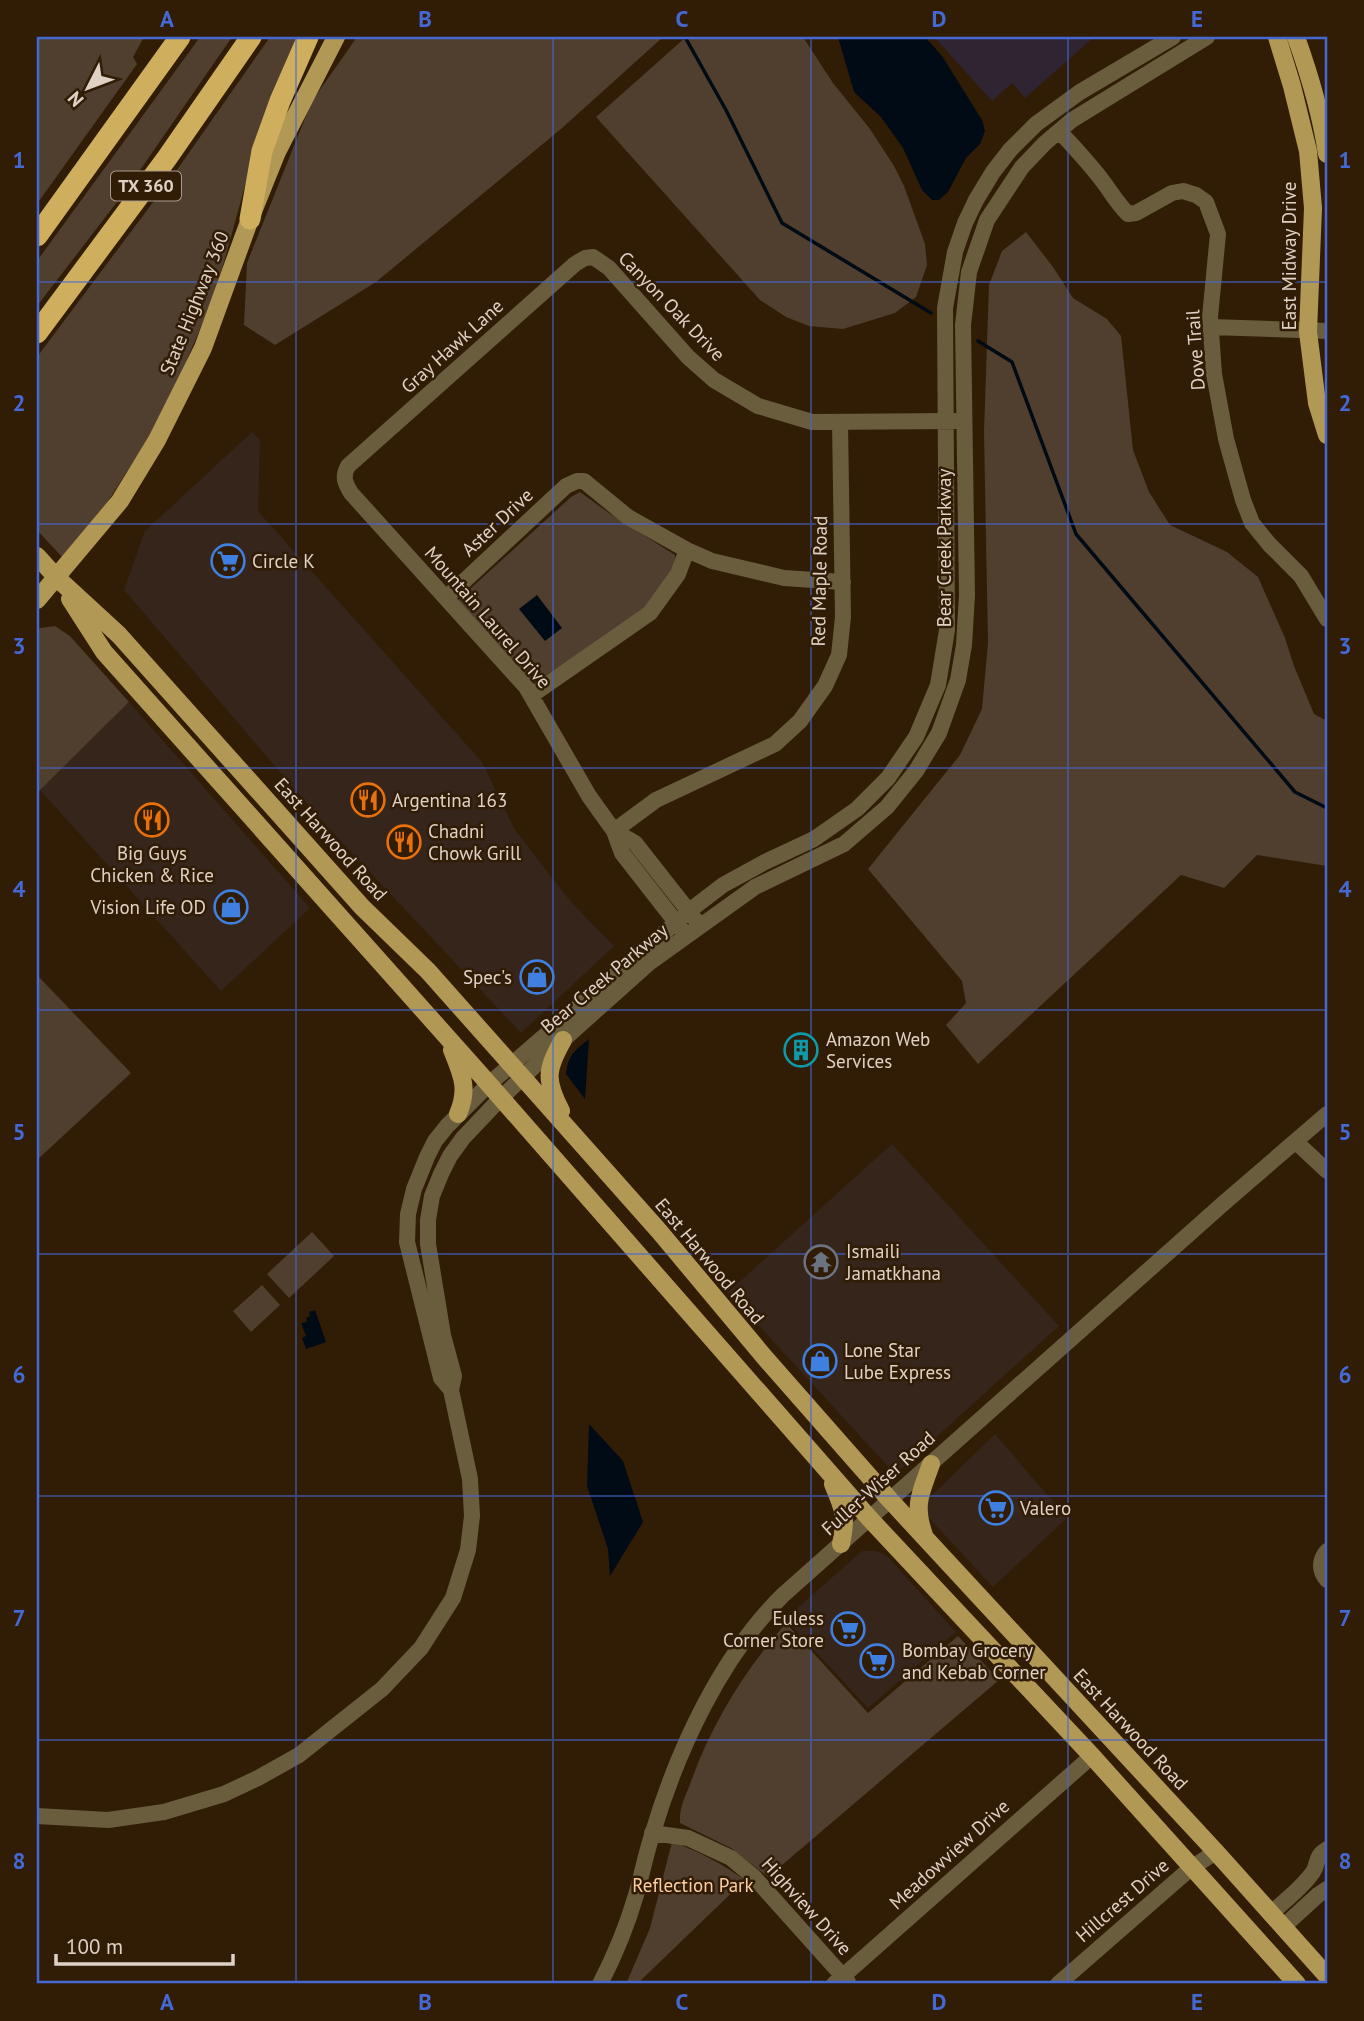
<svg xmlns="http://www.w3.org/2000/svg" width="1364" height="2021" font-family="'PT Sans',sans-serif">
<style>
.commercial{fill:#35251b}
.industrial{fill:#2f2432}
.green{fill:#503f2e}
.water{fill:#000b15}
.lines{fill:none;stroke-linecap:round;stroke-linejoin:round}
.stream{stroke:#000b15;stroke-width:3.5}
.minor{stroke:#695d3e;stroke-width:16}
.major{stroke:#b29855;stroke-width:18}
.highway{stroke:#cfaf5d;stroke-width:21}
.grid{fill:none;stroke:#4468d4;stroke-width:2;stroke-opacity:0.55}
.labels{text-anchor:middle;stroke-width:5;stroke-linejoin:round;paint-order:stroke}
.shield{fill:#311c06;stroke:#ac9b8c;stroke-width:2}
.shield-label{font-size:18px;font-weight:bold;fill:#e0d1c5}
.street-label{font-size:19px;fill:#e0d1c5;stroke:#311c06}
.poi-label{font-size:19px;fill:#e0d1c5;stroke:#311c06;text-anchor:start}
.park-label{font-size:19px;fill:#fdcea2;stroke:#311c06}
.neatline{fill:none;stroke:#4468d4;stroke-width:2.5}
.grid-label{font-size:23px;text-anchor:middle;font-weight:bold;fill:#4468d4}
</style>
<rect width="100%" height="100%" fill="#311c06"/>
<path class="commercial" d="M252 432 260 440 258 511 482 762 515 830 571 902 614 946 521 1033 321 820 124 590 145 531Z
M129 702 310 908 221 991 40 790Z
M892 1144 1059 1326 901 1469 893 1472 728 1292Z
M995 1434 1067 1518 993 1587 927 1516 928 1499Z
M862 1551H877L888 1557 956 1632 868 1708 785 1619Z"/>
<path class="industrial" d="M934 37H1094L1025 98 1012 83 992 101Z"/>
<path class="green" d="M40 37H144L133 57 137 64 37 204V38Z
M200 37H232L127 189 37 306V261Z
M270 37H301L251 164 224 262 210 306 185 364 152 432 107 503 62 557 37 530V357L172 177Z
M357 37H663L561 129 376 282 275 345 244 325 247 263 312 101Z
M686 37H803L833 83 870 129 894 166 904 186 925 244 927 265 916 297 895 313 843 329 809 326 786 317 760 300 596 117Z
M1026 232 1053 267 1073 298 1107 319 1121 336 1133 450 1149 492 1170 525 1227 552 1258 577 1285 638 1294 666 1314 714 1327 721V866L1257 855 1224 888 1181 875 978 1064 946 1025 966 1003 962 981 868 869 960 755 982 709 988 643 984 432 989 285 1002 251Z
M580 492 609 513 675 555 677 563 647 611 535 682 526 680 457 603 459 599 571 497Z
M55 626 70 636 129 702 37 793V632L40 628Z
M37 975 131 1073 37 1160Z
M312 1232 334 1256 289 1298 267 1274Z
M262 1285 280 1305 251 1332 233 1311Z
M786 1623 868 1713 958 1636 999 1680 768 1877 731 1848 680 1823C679 1810 684 1799 689 1787 710 1726 744 1671 786 1623Z
M672 1842C699 1851 722 1864 745 1880L637 1984H626L650 1928Z"/>
<path class="water" d="M838 37H925L942 56 982 120 985 131 980 144 966 158 948 192 939 200H932L922 190 903 148 881 117 854 92Z
M537 595 562 628 545 641 519 609Z
M589 1039 585 1099 566 1074C568 1055 575 1050 589 1039Z
M315 1310 326 1342 306 1349 302 1338 306 1336 301 1323 307 1322 306 1318 310 1316 309 1312Z
M589 1424 623 1461 643 1522 610 1576 608 1549 587 1486Z"/>
<g class="lines">
<path class="stream" d="M685 37 726 110 782 223 931 313
M978 341 1012 362 1076 534 1295 792 1327 808"/>
<path class="minor" d="M1059 131C1076 149 1093 167 1107 187 1114 197 1119 205 1128 214L1136 213 1172 193 1183 191 1196 195 1206 202 1218 234 1210 317 1214 374 1226 439 1243 500 1252 523 1269 544 1301 576 1327 619
M1211 327 1327 331
M447 597 566 486 577 481H584L628 517 687 550 712 561 784 578 843 582
M532 695 650 613 678 574 687 550
M614 831 656 800 775 744 800 721 825 686 839 655 843 617 840 422
M614 831 635 843 694 918
M682 930 622 853 614 831 589 796 526 687 351 493C345 483 342 477 348 466L575 264 585 258 593 257 609 268 688 357 714 380 758 406 812 422 955 421
M1296 1142 1327 1171
M451 1390 441 1378 407 1242 408 1214 414 1189 427 1157 435 1141 447 1126 489 1084 689 911 723 885 765 862 814 839 857 809 888 778 916 737 938 685 947 630 945 308 955 252 965 223 976 200 993 172 1010 150 1036 124 1080 92 1173 37
M1327 1551C1319 1560 1319 1571 1327 1580
M37 1816 108 1820 164 1812 224 1794 258 1778 299 1755 382 1689 421 1648 453 1598 468 1550 472 1516 470 1479 451 1390 454 1376 443 1335 428 1244V1220L432 1196 441 1174 450 1156 463 1138 501 1098 544 1057 649 963 755 887 844 844 887 807 916 771 939 733 958 680 964 645 967 595 963 325 969 272 987 220 1022 167 1045 143 1072 120 1207 37
M652 1833 688 1838 731 1858 754 1877 848 1982
M1272 1913C1285 1900 1302 1888 1313 1872 1319 1863 1314 1857 1327 1849
M1284 1926 1318 1895 1327 1889
M600 1984C615 1955 627 1926 636 1895 642 1874 646 1853 653 1832 678 1749 721 1656 783 1595L1225 1202 1327 1114
M834 1984 1092 1756
M1058 1984 1191 1868 1216 1852"/>
<path class="major" d="M1277 37 1292 86 1308 151 1313 208 1308 332 1317 403 1327 435
M1296 37C1310 76 1321 113 1327 154
M37 556 57 578 119 635 362 907 428 971 659 1231 766 1359 890 1500 1216 1852 1327 1976
M70 599 104 652 480 1074 870 1519 1092 1756 1297 1984
M37 600 120 501 157 440 203 348 250 219 277 152 336 37
M452 1050C462 1075 469 1088 458 1114
M561 1111C545 1080 546 1070 563 1040
M833 1484C844 1510 847 1516 841 1544
M924 1535C913 1504 921 1493 931 1464"/>
<path class="highway" d="M250 219 262 151 280 101 308 37
M37 236 180 37
M37 333 167 158 251 37"/>
</g>
<path class="grid" d="M296 37V1984M553 37V1984M811 37V1984M1068 37V1984M37 282H1327M37 524H1327M37 768H1327M37 1010H1327M37 1254H1327M37 1496H1327M37 1740H1327"/>
<defs>
<symbol id="supermarket-ring" viewBox="-11 -11 22 22"><circle r="9.5" fill="#311c06" stroke="#3f7fe0" stroke-width="1.5"/><path d="M-6-5.5h2.5l.6 2H6L4.5 2H-2.5L-4.4-4H-6ZM-1.5 3.2a1.3 1.3 0 1 0 .1 0ZM3 3.2a1.3 1.3 0 1 0 .1 0Z" fill="#3f7fe0"/></symbol>
<symbol id="restaurant-ring" viewBox="-11 -11 22 22"><circle r="9.5" fill="#311c06" stroke="#e8710a" stroke-width="1.5"/><path d="M-5-6h1v4h1v-4h1v4h1v-4h1v5L-1.5 .5V6h-2V.5L-5-1ZM5-6V6H3V1.5H1.5Q1.5-4 5-6Z" fill="#e8710a"/></symbol>
<symbol id="shop-ring" viewBox="-11 -11 22 22"><circle r="9.5" fill="#311c06" stroke="#3f7fe0" stroke-width="1.5"/><path d="M-5-2.5h2.3a2.7 3.5 0 0 1 5.4 0H5L5.5 6h-11ZM-1.5-2.5h3a1.5 2.3 0 0 0-3 0Z" fill="#3f7fe0"/></symbol>
<symbol id="building-ring" viewBox="-11 -11 22 22"><circle r="9.5" fill="#311c06" stroke="#0f9aa8" stroke-width="1.5"/><path d="M-4-6H4V6H1V3H-1V6H-4ZM-2.5-4.3h1.7v1.8h-1.7ZM.8-4.3h1.7v1.8H.8ZM-2.5-1h1.7V.8h-1.7ZM.8-1h1.7V.8H.8Z" fill="#0f9aa8"/></symbol>
<symbol id="temple-ring" viewBox="-11 -11 22 22"><circle r="9.5" fill="#311c06" stroke="#6b7280" stroke-width="1.5"/><path d="M0-6L5-2H3V0L6.5 2.5H4V6H1.5V3h-3V6H-4V2.5H-6.5L-3 0V-2H-5Z" fill="#6b7280"/></symbol>
</defs>
<g fill-rule="evenodd">
<use href="#supermarket-ring" x="209" y="542" width="38" height="38"/>
<use href="#restaurant-ring" x="349" y="781" width="38" height="38"/>
<use href="#restaurant-ring" x="133" y="801" width="38" height="38"/>
<use href="#restaurant-ring" x="385" y="823" width="38" height="38"/>
<use href="#shop-ring" x="212" y="888" width="38" height="38"/>
<use href="#shop-ring" x="518" y="958" width="38" height="38"/>
<use href="#building-ring" x="782" y="1031" width="38" height="38"/>
<use href="#temple-ring" x="802" y="1243" width="38" height="38"/>
<use href="#shop-ring" x="801" y="1342" width="38" height="38"/>
<use href="#supermarket-ring" x="977" y="1489" width="38" height="38"/>
<use href="#supermarket-ring" x="829" y="1610" width="38" height="38"/>
<use href="#supermarket-ring" x="858" y="1642" width="38" height="38"/>
</g>
<g class="labels">
<rect class="shield" x="111" y="171.5" width="70" height="29" rx="5"/>
<g class="shield-label">
<text x="146" y="192">TX 360</text>
</g>
<g class="street-label">
<text transform="translate(1289 256) rotate(-90)" y="7">East Midway Drive</text>
<text transform="translate(194 303) rotate(-68)" y="7">State Highway 360</text>
<text transform="translate(672 306) rotate(46)" y="7">Canyon Oak Drive</text>
<text transform="translate(452 346) rotate(-42)" y="7">Gray Hawk Lane</text>
<text transform="translate(1195 350) rotate(-94)" y="7">Dove Trail</text>
<text transform="translate(497 522) rotate(-43)" y="7">Aster Drive</text>
<text transform="translate(944 548) rotate(-90)" y="7">Bear Creek Parkway</text>
<text transform="translate(819 581) rotate(-89)" y="7">Red Maple Road</text>
<text transform="translate(488 617) rotate(49)" y="7">Mountain Laurel Drive</text>
<text transform="translate(331 839) rotate(48)" y="7">East Harwood Road</text>
<text transform="translate(604 978) rotate(-40)" y="7">Bear Creek Parkway</text>
<text transform="translate(710 1261) rotate(50)" y="7">East Harwood Road</text>
<text transform="translate(878 1483) rotate(-42)" y="7">Fuller-Wiser Road</text>
<text transform="translate(1131 1729) rotate(47)" y="7">East Harwood Road</text>
<text transform="translate(949 1854) rotate(-42)" y="7">Meadowview Drive</text>
<text transform="translate(1122 1900) rotate(-41)" y="7">Hillcrest Drive</text>
<text transform="translate(807 1906) rotate(48)" y="7">Highview Drive</text>
</g>
<g class="poi-label">
<text x="252" y="568">Circle K</text>
<text x="392" y="807">Argentina 163</text>
<text x="428" y="838">Chadni<tspan x="428" dy="22">Chowk Grill</tspan></text>
<text x="152" y="860" text-anchor="middle">Big Guys<tspan x="152" dy="22">Chicken &amp; Rice</tspan></text>
<text x="206" y="914" text-anchor="end">Vision Life OD</text>
<text x="512" y="984" text-anchor="end">Spec's</text>
<text x="826" y="1046">Amazon Web<tspan x="826" dy="22">Services</tspan></text>
<text x="846" y="1258">Ismaili<tspan x="846" dy="22">Jamatkhana</tspan></text>
<text x="844" y="1357">Lone Star<tspan x="844" dy="22">Lube Express</tspan></text>
<text x="1020" y="1515">Valero</text>
<text x="824" y="1625" text-anchor="end">Euless<tspan x="824" dy="22">Corner Store</tspan></text>
<text x="902" y="1657">Bombay Grocery<tspan x="902" dy="22">and Kebab Corner</tspan></text>
</g>
<g class="park-label">
<text x="693" y="1892">Reflection Park</text>
</g>
</g>
<rect width="1364" height="2021" fill="none" stroke="#311c06" stroke-width="77"/>
<g transform="translate(88 88) rotate(228)" stroke="#311c06" stroke-width="5" paint-order="stroke">
<path d="M0-5L12 26L0 18L-12 26Z" fill="#e0d1c5"/>
<text y="-10" font-size="19" font-weight="bold" text-anchor="middle" fill="#e0d1c5">N</text>
</g>
<path d="M56 1954v10h177v-10" fill="none" stroke="#e0d1c5" stroke-width="3.5"/>
<text x="66" y="1954" font-size="21" fill="#e0d1c5" stroke="#311c06" stroke-width="5" paint-order="stroke">100 m</text>
<rect x="38" y="38" width="1288" height="1944" class="neatline"/>
<g class="grid-label">
<text x="167" y="27">A</text>
<text x="425" y="27">B</text>
<text x="682" y="27">C</text>
<text x="939" y="27">D</text>
<text x="1197" y="27">E</text>
<text x="19" y="168">1</text>
<text x="1345" y="168">1</text>
<text x="19" y="411">2</text>
<text x="1345" y="411">2</text>
<text x="19" y="654">3</text>
<text x="1345" y="654">3</text>
<text x="19" y="897">4</text>
<text x="1345" y="897">4</text>
<text x="19" y="1140">5</text>
<text x="1345" y="1140">5</text>
<text x="19" y="1383">6</text>
<text x="1345" y="1383">6</text>
<text x="19" y="1626">7</text>
<text x="1345" y="1626">7</text>
<text x="19" y="1869">8</text>
<text x="1345" y="1869">8</text>
<text x="167" y="2010">A</text>
<text x="425" y="2010">B</text>
<text x="682" y="2010">C</text>
<text x="939" y="2010">D</text>
<text x="1197" y="2010">E</text>
</g>
</svg>
